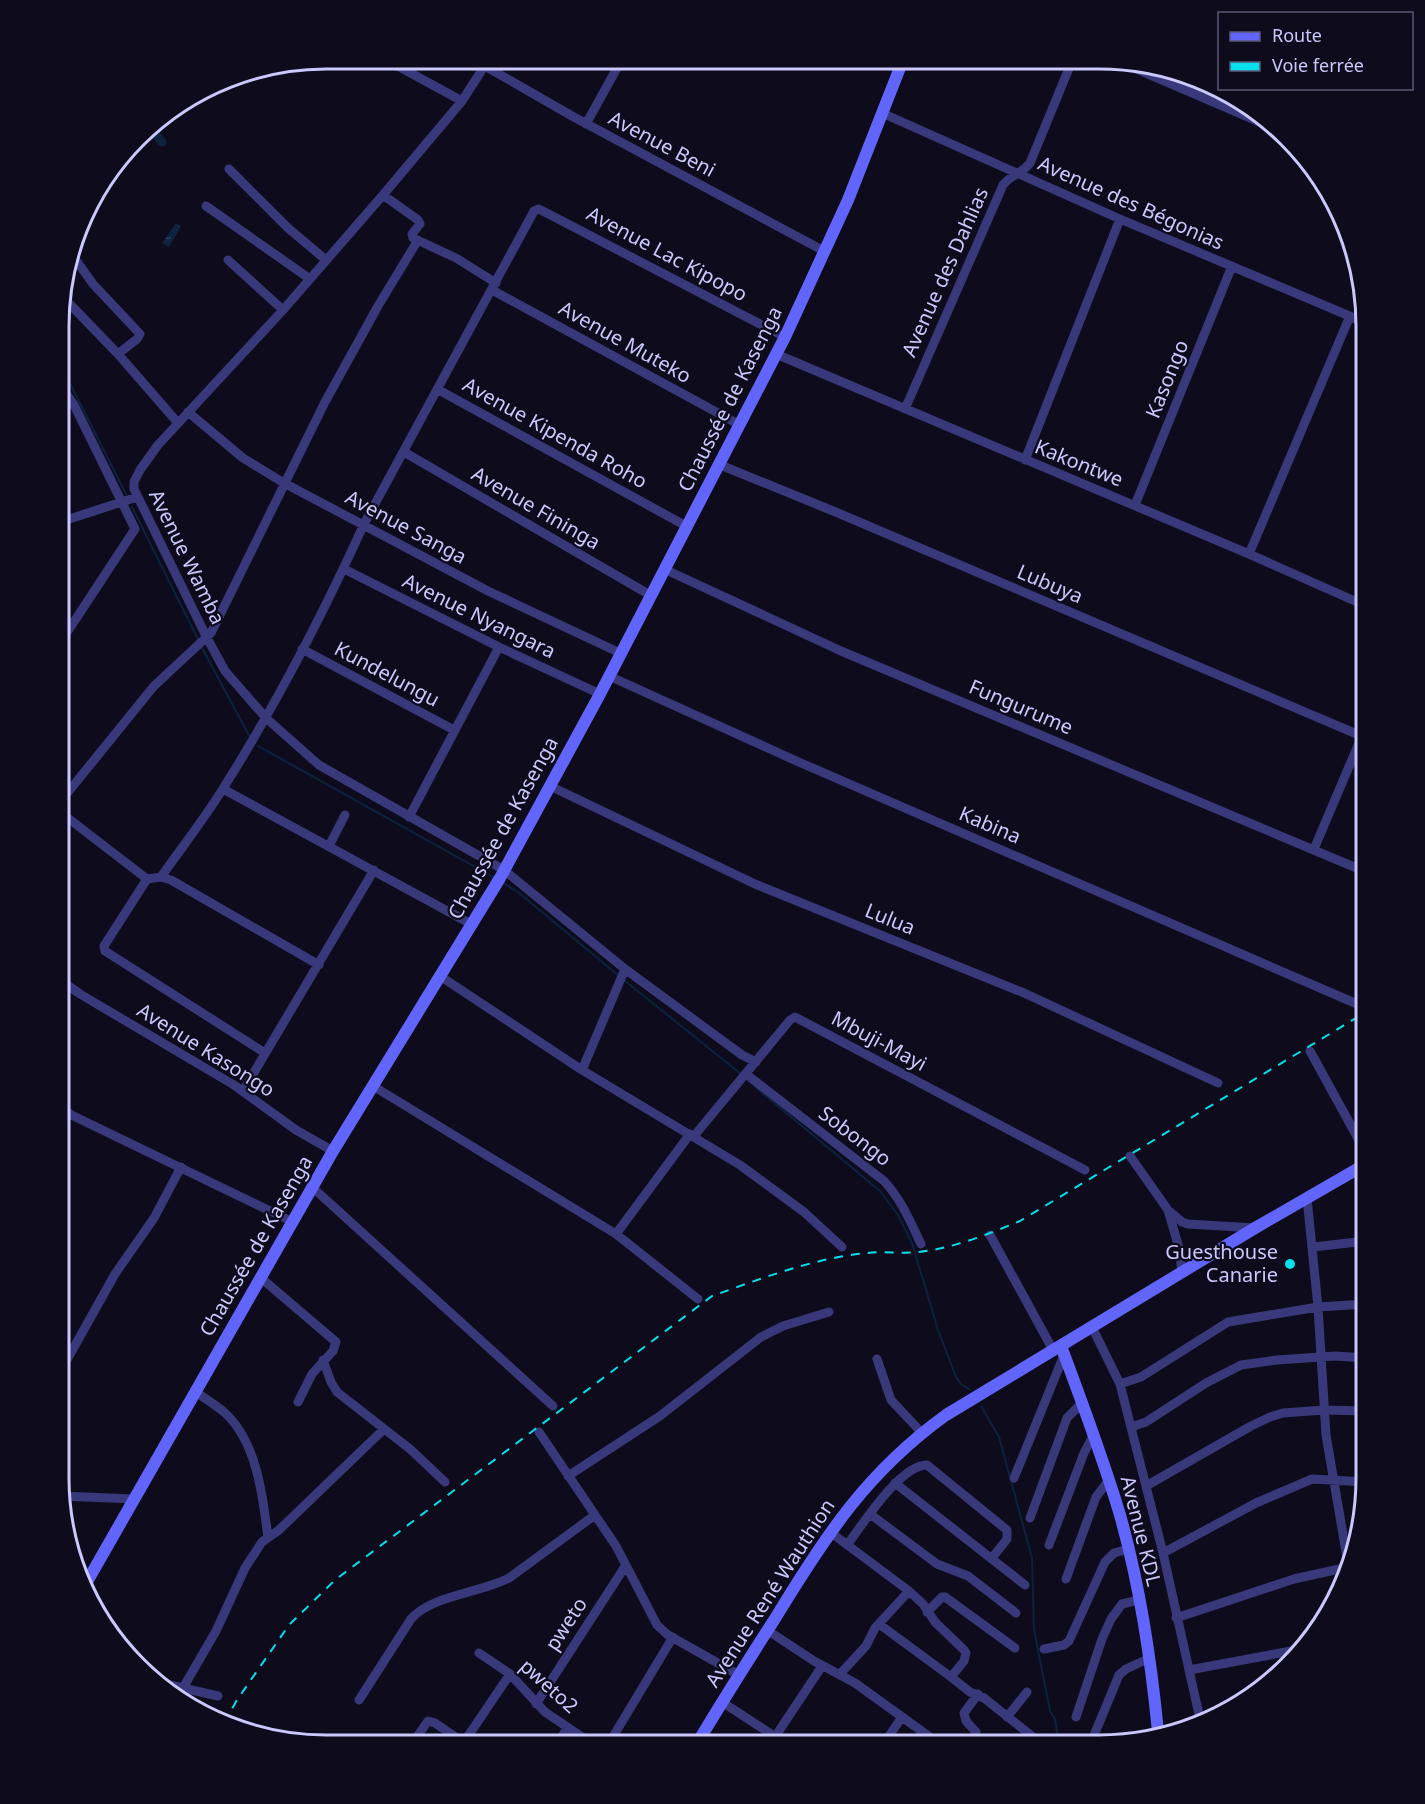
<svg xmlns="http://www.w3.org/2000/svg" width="1425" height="1804" font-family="'Noto Sans',sans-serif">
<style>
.water{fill:url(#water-ripples)}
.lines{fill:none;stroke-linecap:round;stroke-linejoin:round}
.stream{stroke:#0c223f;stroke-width:2}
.canal{stroke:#0c223f;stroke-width:9}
.street{stroke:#38387a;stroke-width:9}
.secondary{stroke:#6265fb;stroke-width:12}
.rail{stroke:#06e0ec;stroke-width:2;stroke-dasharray:9 8;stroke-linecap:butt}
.poi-dot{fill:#06e0ec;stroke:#0e0c1c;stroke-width:2}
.labels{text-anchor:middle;stroke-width:4.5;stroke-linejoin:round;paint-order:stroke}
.street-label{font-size:20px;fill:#cbc8fe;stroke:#0e0c1c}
.poi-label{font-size:20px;fill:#cbc8fe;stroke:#0e0c1c;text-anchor:end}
.rim{fill:none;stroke:#cbc8fe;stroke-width:3}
</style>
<defs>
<pattern id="water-ripples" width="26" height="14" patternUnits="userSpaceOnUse" patternTransform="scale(1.5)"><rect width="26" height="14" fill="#0c223f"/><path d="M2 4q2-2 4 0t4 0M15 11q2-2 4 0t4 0" fill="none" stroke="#2e415c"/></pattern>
</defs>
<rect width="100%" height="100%" fill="#0e0c1c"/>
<path class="water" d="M176 223 181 227 169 247 162 243Z"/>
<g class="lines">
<path class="stream" d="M61 366 126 494
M132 507 199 641
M201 646 251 739
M258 746 495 878
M502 882 518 892 619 976
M624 980 741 1074
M754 1086 880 1191 898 1215 912 1243 938 1330 956 1377 961 1384 969 1389
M981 1406 999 1437 1032 1558 1034 1630 1050 1711 1055 1719 1059 1745"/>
<path class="canal" d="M150 125 157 136 162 142"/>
<path class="street" d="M385 59 462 101
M489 59 462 101 383 195 283 310 158 445 140 470 134 482V489L207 638 225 671 266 718 319 765 504 870 625 969 742 1055 756 1062
M1118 61 1269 126
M485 66 572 116 824 251
M882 113 1120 219 1366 323
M586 124 622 59
M229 169 288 228 326 260
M383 195 418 220 420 224 412 234 413 238 456 258 496 283
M206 206 310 279
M73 256 93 284 140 334 137 339 118 354
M228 260 283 310
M492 290 740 425
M61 295 118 354 178 423
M776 354 1249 554 1366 606
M437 389 686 526
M905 409 1003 185C1010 175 1022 174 1030 163L1072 61
M188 412 243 458 284 483 488 591 620 653
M404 452 650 595
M1025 460 1120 219
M718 464 838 513 1366 738
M1135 505 1232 266
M60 522 137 497
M1249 554 1350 316
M344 569 499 647 600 694
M664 569 841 651 1366 872
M1359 602 1366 584
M60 643 135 529 74 405 61 386
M302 649 454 730
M609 676 801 763 1357 1004
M550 786 755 884 1024 993 1218 1083
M223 789 473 925
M60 802 154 686 211 633 325 402 378 306 418 240
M60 812 147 879 161 877 171 880 319 965
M409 817 499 647
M329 846 345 815
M1314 849 1362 736
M161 877C182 847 205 818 224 787 277 703 323 614 364 524L534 211 539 209 785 337
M147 879 104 946 105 951 265 1053
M440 976 582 1070 740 1165 804 1212 842 1247
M59 979 80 994 234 1085 296 1130 333 1151
M1310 1051 1366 1153
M582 1070 625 969
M746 1074 884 1181C901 1199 910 1221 921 1244
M373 1086 616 1234 698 1299
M243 1091 374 870
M59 1109 293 1222
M59 1130 69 1113
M694 1136 790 1020 795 1017 1085 1170
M1130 1156 1168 1210 1179 1248 1182 1272
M312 1187 553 1406
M1307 1198 1318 1307 1326 1435 1347 1558
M1169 1211 1182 1222 1188 1224 1255 1228
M616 1234 690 1134
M990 1235 1053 1350
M1313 1247 1366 1241
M261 1278 336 1342 333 1351 312 1374 298 1402
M1092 1327 1120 1384 1163 1553 1200 1719
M877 1359 891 1400 922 1433
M323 1360 331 1382 337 1392 410 1449 445 1482
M59 1374 115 1274 154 1218 181 1167
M1120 1384 1141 1377 1228 1322 1318 1307 1366 1304
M195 1391C205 1399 216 1405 225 1413 257 1442 263 1497 268 1538
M1131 1427 1146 1422 1206 1383 1241 1365 1277 1360 1335 1356 1366 1358
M539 1432 616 1546 657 1625 668 1635 739 1675
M568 1476 660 1416 761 1337 783 1326 829 1312
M1014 1478 1064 1355
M895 1483 1025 1585
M1146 1486 1251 1426 1270 1417 1283 1413 1324 1410 1366 1411
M61 1496 134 1499
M870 1514 937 1564 968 1576 1016 1613
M1030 1518 1067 1418 1082 1403
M830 1532 909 1591 923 1604 935 1622 964 1650 966 1653 964 1661 951 1677 970 1692 984 1698 1043 1745
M847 1545C863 1524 900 1465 927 1465L1007 1530V1539L992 1558
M1049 1545 1084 1453 1093 1436
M1163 1553 1256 1503 1312 1479 1366 1482
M1066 1579 1096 1497 1109 1480
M927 1612 942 1597H945L1015 1648
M1176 1618 1294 1579 1344 1568
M879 1624 951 1677
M767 1630 814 1661 855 1683 941 1745
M1044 1649 1064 1645 1069 1641 1105 1562 1114 1553 1128 1549
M479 1653 510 1674 545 1712 594 1745
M1189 1670 1302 1649
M840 1674 866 1646 875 1628 909 1591
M161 1683 218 1696
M183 1688 216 1631 245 1568 262 1542 279 1530 384 1429
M359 1700 411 1619C432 1595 481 1593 509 1578L595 1515
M722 1702 788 1745
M536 1704 626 1565
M1007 1717 1027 1692
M1076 1717 1102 1639 1111 1619 1122 1604 1139 1600
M775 1737 822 1666
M411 1745 428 1721 435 1723 467 1745
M462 1745 510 1674
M557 1745 567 1728
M608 1745 673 1637
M886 1745 887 1739 902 1717
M968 1745 976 1732 966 1721 964 1713 978 1694
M1090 1745 1119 1675 1126 1669 1150 1658"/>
<path class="secondary" d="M1061 1346C1082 1402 1103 1458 1120 1515 1140 1586 1151 1659 1158 1732
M84 1587 333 1151 500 878 600 694 785 337 848 200 903 60
M696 1745C722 1702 749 1659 776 1617 826 1535 867 1472 946 1415L1255 1228 1366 1164"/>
<path class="rail" d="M224 1723 237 1700 289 1625 335 1580 712 1296C760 1279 817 1257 868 1253 884 1251 902 1254 918 1252 951 1249 989 1234 1020 1221L1366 1012"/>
</g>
<circle class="poi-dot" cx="1290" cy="1264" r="6"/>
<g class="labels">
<g class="street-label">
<text transform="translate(662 144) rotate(28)" y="7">Avenue Beni</text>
<text transform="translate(1131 203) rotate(24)" y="7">Avenue des Bégonias</text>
<text transform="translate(667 254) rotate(28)" y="7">Avenue Lac Kipopo</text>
<text transform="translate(945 272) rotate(-66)" y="7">Avenue des Dahlias</text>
<text transform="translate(625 342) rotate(29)" y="7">Avenue Muteko</text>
<text transform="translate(1167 379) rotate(-68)" y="7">Kasongo</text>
<text transform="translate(730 399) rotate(-63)" y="7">Chaussée de Kasenga</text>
<text transform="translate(555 433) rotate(29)" y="7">Avenue Kipenda Roho</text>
<text transform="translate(1079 463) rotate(22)" y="7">Kakontwe</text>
<text transform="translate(536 508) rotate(30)" y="7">Avenue Fininga</text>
<text transform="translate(406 527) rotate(28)" y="7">Avenue Sanga</text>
<text transform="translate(187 557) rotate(64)" y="7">Avenue Wamba</text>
<text transform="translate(1050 584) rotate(23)" y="7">Lubuya</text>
<text transform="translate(479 616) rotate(26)" y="7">Avenue Nyangara</text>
<text transform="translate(387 674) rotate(28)" y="7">Kundelungu</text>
<text transform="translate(1021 707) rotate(23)" y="7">Fungurume</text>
<text transform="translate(990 825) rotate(23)" y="7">Kabina</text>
<text transform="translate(503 828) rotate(-61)" y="7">Chaussée de Kasenga</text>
<text transform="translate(890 919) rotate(22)" y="7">Lulua</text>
<text transform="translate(879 1041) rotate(28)" y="7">Mbuji-Mayi</text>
<text transform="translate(206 1050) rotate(32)" y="7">Avenue Kasongo</text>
<text transform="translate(855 1136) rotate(37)" y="7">Sobongo</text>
<text transform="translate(256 1246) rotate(-60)" y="7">Chaussée de Kasenga</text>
<text transform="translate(1141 1531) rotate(76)" y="7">Avenue KDL</text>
<text transform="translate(770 1593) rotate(-57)" y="7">Avenue René Wauthion</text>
<text transform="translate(566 1624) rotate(-57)" y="7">pweto</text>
<text transform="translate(549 1686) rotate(42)" y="7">pweto2</text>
</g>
<g class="poi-label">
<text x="1278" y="1259">Guesthouse<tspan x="1278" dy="23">Canarie</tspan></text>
</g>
</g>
<path d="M0 0H1425V1804H0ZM326 69H1099A257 257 0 0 1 1356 326V1478A257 257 0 0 1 1099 1735H326A257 257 0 0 1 69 1478V326A257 257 0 0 1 326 69Z" fill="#0e0c1c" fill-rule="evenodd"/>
<path class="rim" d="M326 69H1099A257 257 0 0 1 1356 326V1478A257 257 0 0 1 1099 1735H326A257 257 0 0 1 69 1478V326A257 257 0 0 1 326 69Z"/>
<rect x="1218" y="12" width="195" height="78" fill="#0e0c1c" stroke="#5a5776" stroke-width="1.5"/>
<rect x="1230" y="32" width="30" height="9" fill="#6265fb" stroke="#5a5776" stroke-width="1.5"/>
<text x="1272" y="42" font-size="18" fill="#cbc8fe">Route</text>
<rect x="1230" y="62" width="30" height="9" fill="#06e0ec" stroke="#5a5776" stroke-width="1.5"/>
<text x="1272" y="72" font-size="18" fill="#cbc8fe">Voie ferrée</text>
</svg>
